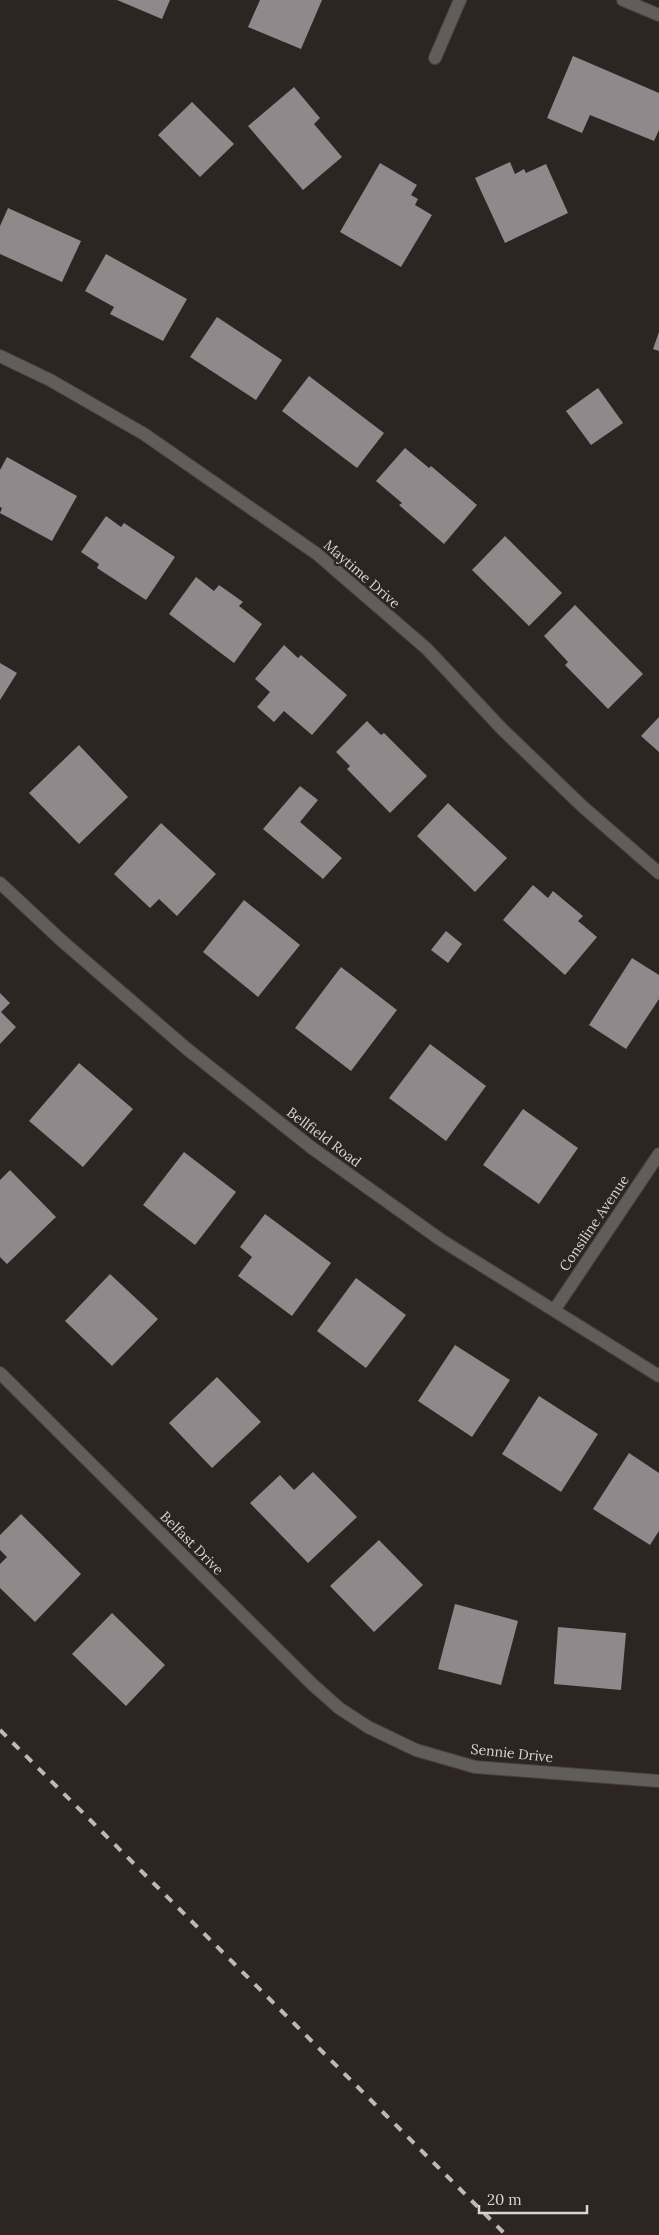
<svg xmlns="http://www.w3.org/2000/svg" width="659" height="2235" font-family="Lora,serif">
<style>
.building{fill:#91888c}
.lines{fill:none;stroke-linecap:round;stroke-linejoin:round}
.minor-casing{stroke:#48413e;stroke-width:14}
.minor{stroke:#605d5b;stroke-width:12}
.rail{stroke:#beb8b7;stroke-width:4;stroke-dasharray:9 9;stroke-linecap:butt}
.labels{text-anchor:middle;stroke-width:5;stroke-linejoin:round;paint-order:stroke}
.street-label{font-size:14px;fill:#dad5d4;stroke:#2c2522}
</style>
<rect width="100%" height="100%" fill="#2c2522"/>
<path class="building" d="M117 0H170L162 19Z
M260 0H322L301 49 248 27Z
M573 56 659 93V130L654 141 590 115 582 133 547 118Z
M294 87 320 118 314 124 342 157 303 190 248 126Z
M192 102 234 144 200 177 158 135Z
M510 162 515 174 524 169 526 173 546 164 568 213 505 243 475 178Z
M380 163 417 185 411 195 418 199 415 205 432 215 401 267 340 232Z
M8 208 81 241 62 282 0 254V226Z
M106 254 187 299 163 341 110 314 114 307 85 291Z
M217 317 282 360 256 400 190 357Z
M659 332V351L653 349Z
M309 376 384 433 357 468 282 411Z
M598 388 623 423 591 445 566 411Z
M405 448 429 468 431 466 477 505 444 544 399 505 402 503 376 481Z
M7 457 77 496 52 541 0 513 2 508 0 507V470Z
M106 516 121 527 124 523 175 557 146 600 97 568 99 564 81 552Z
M505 536 562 593 529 626 472 570Z
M196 577 214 591 219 585 243 602 239 606 262 624 234 663 169 614Z
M575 605 643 674 608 709 565 665 568 662 544 636Z
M284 645 298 658 301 655 347 695 312 735 284 711 274 722 257 707 270 692 255 679Z
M0 663 17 673 0 700Z
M659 717V752L641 736Z
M367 721 381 735 384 733 427 776 390 813 347 769 350 766 336 752Z
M79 745 128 797 79 844 29 793Z
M300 786 318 800 300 822 342 858 323 879 263 829Z
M448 803 507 858 475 892 417 836Z
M161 823 216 874 177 916 159 899 150 908 114 874Z
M533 885 548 898 553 891 583 916 578 921 597 937 565 975 503 920Z
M244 900 300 945 258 997 203 952Z
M446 931 462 944 448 963 431 950Z
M632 958 659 975V999L626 1049 589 1025Z
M341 967 397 1010 351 1071 295 1028Z
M0 993 10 1003 1 1012 16 1027 0 1044Z
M430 1044 486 1086 446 1141 389 1098Z
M79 1063 133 1109 83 1167 29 1121Z
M523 1109 578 1148 539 1204 483 1165Z
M184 1152 236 1192 195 1245 143 1205Z
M10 1170 56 1217 7 1264 0 1257V1180Z
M265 1214 331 1263 292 1316 238 1276 252 1257 240 1247Z
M110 1274 158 1319 112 1366 65 1321Z
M356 1278 406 1315 366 1368 317 1331Z
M455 1345 510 1380 472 1437 418 1401Z
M217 1377 261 1422 212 1468 169 1423Z
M539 1396 598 1434 561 1492 502 1454Z
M629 1453 659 1473V1531L650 1545 593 1509Z
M313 1472 357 1517 308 1563 250 1503 280 1475 294 1490Z
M21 1514 81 1574 35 1622 0 1588V1564L7 1557 0 1550V1535Z
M379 1540 423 1585 374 1632 330 1586Z
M455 1604 518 1621 501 1685 438 1669Z
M112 1613 165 1665 126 1706 72 1654Z
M558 1627 626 1633 621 1690 554 1684Z"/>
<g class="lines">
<defs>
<path id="minor" d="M623 0 659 15
M435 58 460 0
M0 356 50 380 144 434 317 554 427 649 502 729 582 806 659 873
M0 883 62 941 187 1049 312 1148 441 1240 659 1376
M555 1309 659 1154
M0 1373 312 1684 339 1708 368 1727 416 1750 475 1767 659 1781"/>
</defs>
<use href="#minor" class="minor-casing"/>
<use href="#minor" class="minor"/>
<path class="rail" d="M0 1730 506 2235"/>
</g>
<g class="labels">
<g class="street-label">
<text transform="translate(362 574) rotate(41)" y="5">Maytime Drive</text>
<text transform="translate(324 1137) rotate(37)" y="5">Bellfield Road</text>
<text transform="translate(594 1223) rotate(-56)" y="5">Consiline Avenue</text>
<text transform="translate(192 1543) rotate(45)" y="5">Belfast Drive</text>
<text transform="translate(512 1753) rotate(6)" y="5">Sennie Drive</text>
</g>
</g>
<path d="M479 2205v8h108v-8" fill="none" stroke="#dad5d4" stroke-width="2.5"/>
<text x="487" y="2205" font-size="15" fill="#dad5d4" stroke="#2c2522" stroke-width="4" paint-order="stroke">20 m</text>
</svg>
